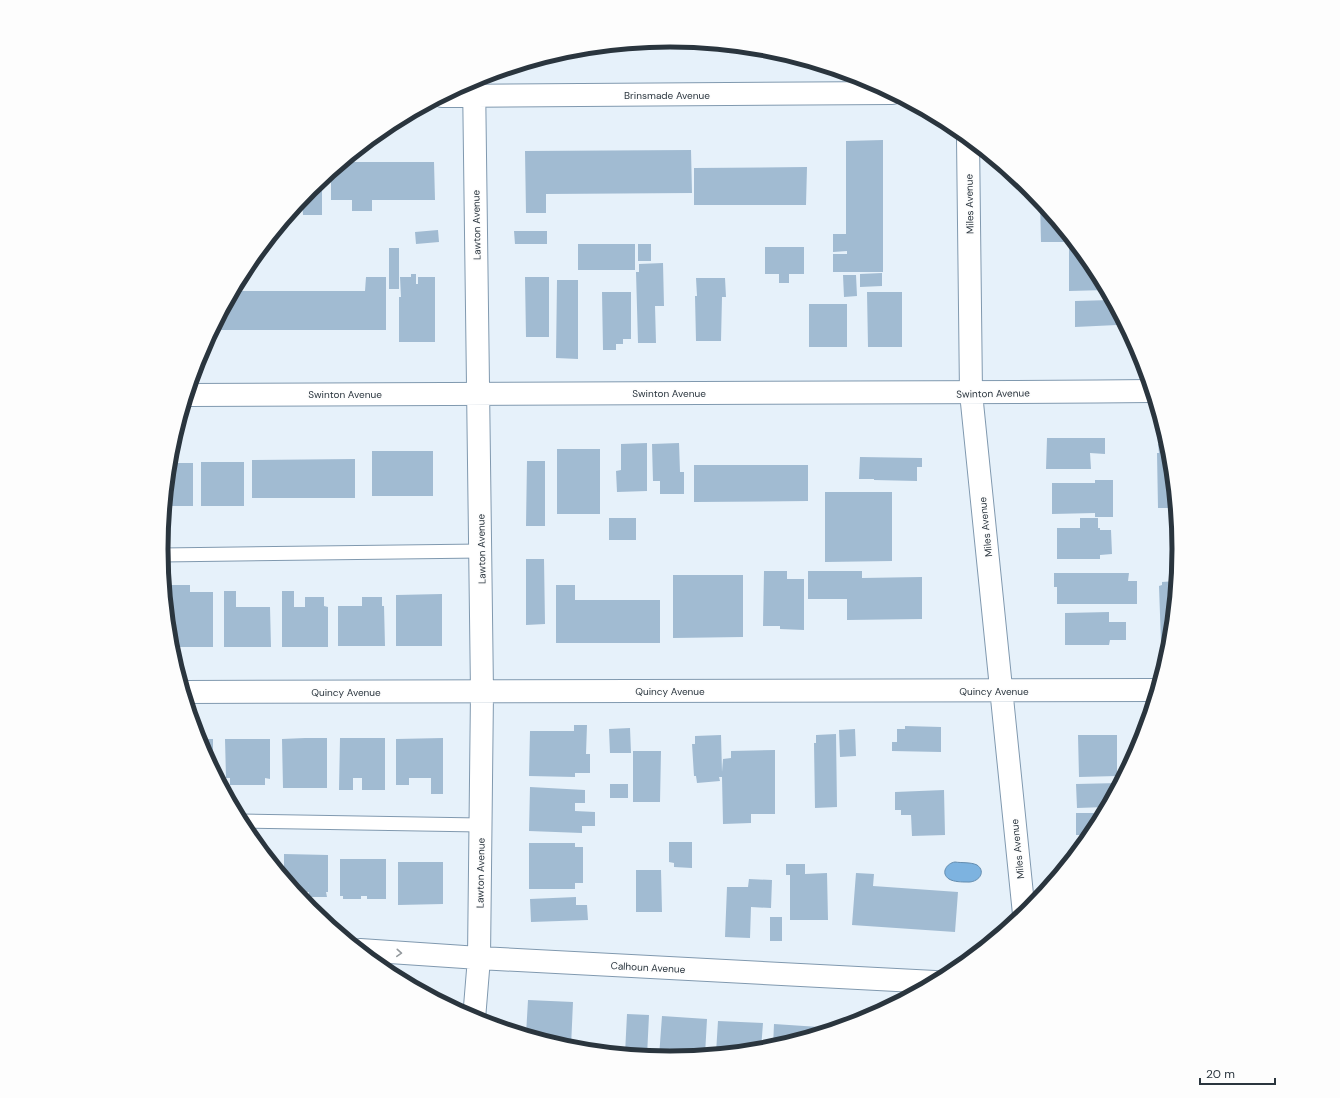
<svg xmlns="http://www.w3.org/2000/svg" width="1340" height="1098" font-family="'DM Sans',sans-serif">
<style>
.water{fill:#7db3e0;stroke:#648daf}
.building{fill:#a1bbd2}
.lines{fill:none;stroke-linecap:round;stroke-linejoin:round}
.lane-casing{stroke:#8099af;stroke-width:15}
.street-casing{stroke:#8099af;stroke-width:24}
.lane{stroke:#fff;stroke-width:13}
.street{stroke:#fff;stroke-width:22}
.oneway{stroke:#949a9e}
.labels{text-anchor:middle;stroke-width:3;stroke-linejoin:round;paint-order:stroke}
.street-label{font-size:10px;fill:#2a353e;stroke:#fdfdfd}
.rim{fill:none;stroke:#2a353e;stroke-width:5}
</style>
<rect width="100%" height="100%" fill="#e6f1fa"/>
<path class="water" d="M955 862C961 863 971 862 977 865 987 872 978 883 967 882 962 882 954 882 949 879 940 873 947 863 955 862Z"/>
<path class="building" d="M883 140V272H833V254H847V251L833 252V234H846V141Z
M691 150 692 193 546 194V213H526L525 151Z
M343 162H434L435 200H372V211H352V200H331V172Z
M807 167 806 205H694V168Z
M322 180V215H303L302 201 301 200 310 189Z
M1040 201 1057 222 1074 242H1041Z
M299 203V214H290L291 212Z
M438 230 439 242 416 244 415 232Z
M514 231H547V244H515Z
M578 244H635V270H578Z
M638 244H651V261H638Z
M765 247H804V274H789V283H779V274H765Z
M389 248H399V289H389Z
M1069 248H1078L1093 266 1106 290 1069 291Z
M663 263 664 306H655L656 343H638L636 272H639V264Z
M882 273V286L860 287V274Z
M411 274H416V284H418V277H435V342H399V297H401L400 277H411Z
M843 275H856L857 296 844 297Z
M366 277H386V330H220V317L239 281V291H365Z
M525 277H549V337H526Z
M696 278H725L726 297H722L721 341H696L695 296H697Z
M557 280H578V359L556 358Z
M602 292H631V339H623V344H616V350H603Z
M867 292H902V347H868Z
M1111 300 1117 310V325L1075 327V301Z
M809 304H847V347H809Z
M1047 438H1105V454L1090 453 1091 469H1046Z
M647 443V491L617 492 616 471 621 470V444Z
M679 443 680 472H684V494H660V481H653L652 444Z
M1158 444H1168L1169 450 1175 508H1158L1157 453H1159Z
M557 449H600V514H557Z
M372 451H433V496H372Z
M860 457 922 458V467H917V481L874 480V479H859Z
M355 459V498H252V460Z
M527 461H545V526H526Z
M201 462H244V506H201Z
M170 463H193V506H165Z
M694 465H808V501L694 502Z
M1095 480H1113V517H1095V513L1052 514V483H1095Z
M825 492H892V561L825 562Z
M609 518H636V540H609Z
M1080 518H1098V528H1100V530H1111L1112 554 1100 555V559H1057V528H1080Z
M526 559H544L545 624 526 625Z
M764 571H787V579H804V630L780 629V626H763Z
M808 571H862V578L922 577V619L847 620V599H808Z
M1054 573H1129L1128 581H1137V604H1057V587H1054Z
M673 575H743V637L673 638Z
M1176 581 1170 643H1161L1159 586 1162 585V582Z
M165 585H190V592H213V647H171Z
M556 585H575V600H660V643H556Z
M224 591H236V607H270L271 647H224Z
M282 591H294V607H305V597H324V606L328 607V647H282Z
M442 594V646H396V595Z
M362 597H382V606H384L385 646H338V606H362Z
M1109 612V622H1126V640H1110L1109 645H1065V613Z
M574 725H587L586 754H590V773H575V777L529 776 530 731H574Z
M905 726 941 727V752L892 751V742H897V729H905Z
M630 728 631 753H610L609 729Z
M855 729 856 756 840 757 839 730Z
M836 734 837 807 815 808 814 743H816V735Z
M721 735 722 772 723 759 731 758V751L775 750V814H751V823L723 824 722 777H719L720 781 697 783 696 776H694L692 744H695V736Z
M1078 735H1117V776L1079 777Z
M305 738H327V788H283L282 739Z
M340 738H385V790H362V778H353V790H339Z
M443 738V794H431V778H409V785H396V739Z
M198 739H213V768L200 744Z
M225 739H270V779L265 778V785H230V778H226Z
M633 751H661L660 802H633Z
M1119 783 1106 807 1077 808 1076 784Z
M610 784H628V798H610Z
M530 787 585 790V803H575V811L595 812V826H582V833L529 831Z
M944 790 945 835 912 836 911 815H901V810H895V792Z
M1076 813H1103L1091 835H1076Z
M669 842H692V868L674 867V863L669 862Z
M529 843H575V847H583V883H575V889H529Z
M263 851H271V861Z
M284 854 328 855V892H326L327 897H309V892H304V896H299L284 877Z
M340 859H386V899H367V896H361V899H343V896H340Z
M398 862H443V904L398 905Z
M786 864H805V874L827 873 828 920H790V875H786Z
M636 870H661L662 912H636Z
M856 873 874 874 873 886 958 892 955 932 852 925Z
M749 879 772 880 771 908 751 907 750 938 725 937 727 887H748Z
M576 897V905H587L588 920 531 922 530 899Z
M770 917H782V941H770Z
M528 1000 573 1002 571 1047 526 1035Z
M627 1014 649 1015 647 1056 625 1054Z
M662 1016 707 1019 705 1055 670 1058 659 1057Z
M718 1021 763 1023 761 1049 716 1053Z
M774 1024 819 1027V1033L773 1047Z"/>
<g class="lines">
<defs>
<path id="lane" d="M162 555 481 551
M241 821 480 825"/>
<path id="street" d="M442 96 892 93
M968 138 971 393 1024 914
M187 395C509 393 830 395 1151 391
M184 692 1157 690
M360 950 479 958 935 982
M474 1019 479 958 482 692 474 79"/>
</defs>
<use href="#lane" class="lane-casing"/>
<use href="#street" class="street-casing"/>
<use href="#lane" class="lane"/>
<use href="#street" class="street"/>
</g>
<defs><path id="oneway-chevron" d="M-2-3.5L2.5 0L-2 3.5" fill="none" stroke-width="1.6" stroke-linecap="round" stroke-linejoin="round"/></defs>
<use class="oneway" href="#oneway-chevron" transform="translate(399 953) rotate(4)"/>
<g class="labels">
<g class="street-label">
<text x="667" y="99">Brinsmade Avenue</text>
<text transform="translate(969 204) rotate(-91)" y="4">Miles Avenue</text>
<text transform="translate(476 225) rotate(-91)" y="4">Lawton Avenue</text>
<text x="669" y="397">Swinton Avenue</text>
<text transform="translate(993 393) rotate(-1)" y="4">Swinton Avenue</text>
<text x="345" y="398">Swinton Avenue</text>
<text transform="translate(985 527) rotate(-96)" y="4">Miles Avenue</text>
<text transform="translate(481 549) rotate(-91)" y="4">Lawton Avenue</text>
<text x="670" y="695">Quincy Avenue</text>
<text x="994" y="695">Quincy Avenue</text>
<text x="346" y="696">Quincy Avenue</text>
<text transform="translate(1017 849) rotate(-96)" y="4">Miles Avenue</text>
<text transform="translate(480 873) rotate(-89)" y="4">Lawton Avenue</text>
<text transform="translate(648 967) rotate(3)" y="4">Calhoun Avenue</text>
</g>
</g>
<path d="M0 0H1340V1098H0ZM168 549a502 502 0 1 1 1004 0a502 502 0 1 1-1004 0Z" fill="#fdfdfd" fill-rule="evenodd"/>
<path class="rim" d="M168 549a502 502 0 1 1 1004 0a502 502 0 1 1-1004 0Z"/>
<path d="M1200 1078v6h75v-6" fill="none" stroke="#2a353e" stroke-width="2"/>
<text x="1206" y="1078" font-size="12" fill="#2a353e" stroke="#fdfdfd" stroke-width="3" paint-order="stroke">20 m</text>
</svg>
